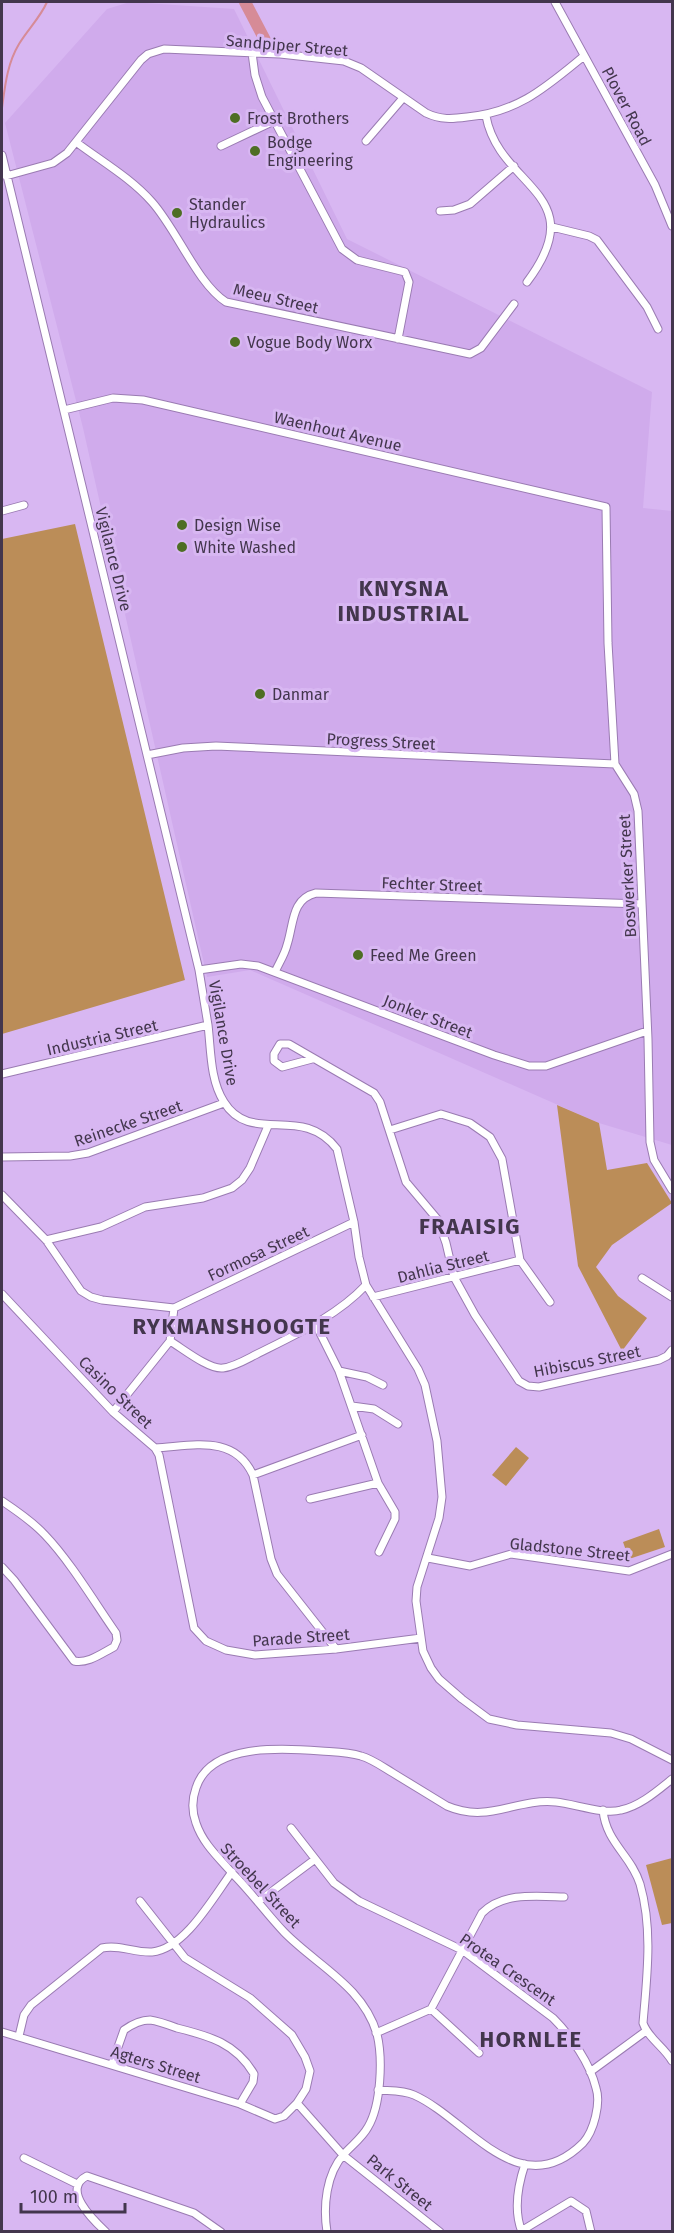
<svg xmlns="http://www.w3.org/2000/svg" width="674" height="2233" font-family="'Fira Sans',sans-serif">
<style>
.built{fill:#d0abec}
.green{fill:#bb8d58}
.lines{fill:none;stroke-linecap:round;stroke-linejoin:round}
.stream{stroke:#d68b97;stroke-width:2}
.river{stroke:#d68b97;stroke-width:12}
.minor-casing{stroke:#9a7bb2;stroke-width:9}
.minor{stroke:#fff;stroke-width:7}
.poi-dot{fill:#4e6e24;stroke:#d8b7f2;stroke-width:2}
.labels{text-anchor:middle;stroke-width:6;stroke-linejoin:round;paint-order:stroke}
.street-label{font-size:16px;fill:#43364d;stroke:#d8b7f2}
.poi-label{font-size:16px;fill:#43364d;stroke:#d8b7f2;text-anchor:start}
.district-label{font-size:22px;font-weight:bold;letter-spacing:1.5px;fill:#43364d;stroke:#d8b7f2}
</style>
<rect width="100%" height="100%" fill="#d8b7f2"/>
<path class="built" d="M130 2 234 9 347 239 652 392 643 508 672 511V1145L599 1123 250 970 207 977 83 428 5 123 107 9Z"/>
<path class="green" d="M75 524 185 980 2 1034V539Z
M557 1105 599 1123 607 1170 647 1163 672 1203 612 1245 596 1267 618 1296 647 1318 622 1351 578 1266Z
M516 1447 529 1458 506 1486 492 1475Z
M659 1529 665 1547 629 1559 623 1542Z
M672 1858V1923L662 1925 646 1865Z"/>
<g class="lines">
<path class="stream" d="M2 108C5 86 7 64 19 44 28 29 40 18 47 2"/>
<path class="river" d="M245 2 266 42"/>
<defs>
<path id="minor" d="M555 2 655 185 672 226
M252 53 255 75 262 97 342 249 357 260 405 272 409 282 398 339
M486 116C499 188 594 193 527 282
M366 141 403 98
M76 142C101 161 131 178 152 202 177 230 197 283 226 302L470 354 481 348 514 304
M221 146 274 121
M2 155 199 970C202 988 205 1007 208 1025 211 1050 210 1080 224 1102 251 1146 302 1103 337 1149L354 1222 359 1257 366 1285 418 1369 425 1385 437 1441 442 1497 439 1518 417 1587 416 1601 423 1651 431 1668 439 1679 462 1699 489 1719 517 1725 611 1733 631 1739 672 1760
M6 176 53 163 67 153 141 60 148 54 164 49 280 54 344 61 361 68 426 113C441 120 452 119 467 117 519 112 546 87 584 56
M440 211 454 210 470 204 514 166
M552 227 589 236 597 240 647 307 658 329
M64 410 113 398 143 400 606 507 608 643 615 764 634 794 638 811 648 1039 650 1142 654 1160 672 1190
M2 511 24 505
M147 755 183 748 216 746 615 764
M199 970 241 964 258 966 494 1055 529 1066H546L647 1031
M275 972C279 963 285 954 287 945 294 924 291 899 316 893L641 904
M312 1059 282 1067 274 1061V1054L280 1044H289L374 1093 380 1102 406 1182 438 1220 446 1243 454 1277 475 1315 519 1381 528 1386 539 1387 659 1360 667 1356 672 1350
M2 1074 208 1025
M390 1130 441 1114 470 1123 490 1137 502 1159 520 1260 550 1302
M2 1157 70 1156 88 1153 224 1103
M2 1195 46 1240 81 1291 91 1297 102 1300 174 1308
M46 1240 101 1227 145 1207 203 1198 232 1188 242 1180 250 1168 268 1126
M642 1278 672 1297
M2 1294 113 1412 155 1448 159 1455 194 1628 206 1641 226 1650 255 1655 336 1649 421 1638
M373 1297 520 1260
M174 1308 354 1222
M315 1323 339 1371 378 1483 395 1512V1519L379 1552
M170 1341C182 1348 209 1370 223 1368 234 1367 247 1359 257 1354 295 1335 337 1316 366 1285
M170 1341 174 1308
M339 1371 367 1377 383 1385
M352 1406 374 1409 398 1424
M113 1412 170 1341
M155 1448C193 1446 234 1434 253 1475L271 1559 277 1574 336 1649
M253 1475 362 1435
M310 1499 378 1483
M2 1501C17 1511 33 1522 45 1535 70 1561 95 1603 116 1633L117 1640 114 1647C102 1653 88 1664 74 1661L14 1580 2 1567
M428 1558 470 1566 511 1554 629 1571 672 1554
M603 1810C606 1843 631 1855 640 1884 653 1929 647 1976 643 2023 648 2038 664 2047 672 2061
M291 1828 334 1883 359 1901 462 1950 553 2018C571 2036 590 2063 596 2088 601 2103 594 2131 583 2143 519 2206 468 2119 414 2095 403 2090 390 2091 378 2090
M140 1901 185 1958 250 1998 292 2035 305 2057 310 2071 306 2089 297 2103 343 2155 440 2232
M259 1901 314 1860
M431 2009 479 2053
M2 2032 240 2104 275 2119 284 2116 297 2103
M376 2033 431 2009 482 1913C503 1892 536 1896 564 1897
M19 2036 24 2015 31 2005 102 1948C119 1944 134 1953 152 1952 185 1949 214 1896 232 1872
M112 2064 124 2030C131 2025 141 2020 150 2020 158 2021 169 2025 177 2028 209 2036 236 2043 254 2074L253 2082 240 2104
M590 2072 646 2031
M24 2158 77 2184
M521 2231 571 2201 586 2211 591 2232
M106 2232C93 2220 61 2189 87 2176L194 2213 221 2232
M327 2232C323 2206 326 2174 344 2154 352 2145 362 2138 368 2127 381 2105 383 2059 377 2034 363 1986 316 1965 284 1932 266 1913 251 1892 233 1874 219 1858 203 1844 196 1823 192 1812 192 1799 196 1788 210 1743 282 1748 321 1751 334 1752 348 1752 361 1756 372 1759 383 1767 393 1773 411 1784 429 1795 447 1806 489 1824 515 1798 556 1802 575 1804 604 1815 621 1810 640 1806 657 1791 672 1779
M522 2232C513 2210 518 2185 525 2164"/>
</defs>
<use href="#minor" class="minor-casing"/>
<use href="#minor" class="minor"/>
</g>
<g class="poi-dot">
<circle cx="235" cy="118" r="6"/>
<circle cx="255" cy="151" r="6"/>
<circle cx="177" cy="213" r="6"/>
<circle cx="235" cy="342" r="6"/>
<circle cx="182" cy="525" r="6"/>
<circle cx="182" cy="547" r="6"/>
<circle cx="260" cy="694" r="6"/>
<circle cx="358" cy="955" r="6"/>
</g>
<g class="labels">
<g class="street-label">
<text transform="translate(287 45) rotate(5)" y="6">Sandpiper Street</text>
<text transform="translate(627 106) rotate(62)" y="6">Plover Road</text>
<text transform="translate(276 298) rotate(13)" y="6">Meeu Street</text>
<text transform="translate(338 431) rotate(13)" y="6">Waenhout Avenue</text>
<text transform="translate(114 559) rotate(76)" y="6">Vigilance Drive</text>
<text transform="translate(381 741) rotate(3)" y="6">Progress Street</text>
<text transform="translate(627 876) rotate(-93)" y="6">Boswerker Street</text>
<text transform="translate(432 884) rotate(2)" y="6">Fechter Street</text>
<text transform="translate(428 1016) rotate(21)" y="6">Jonker Street</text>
<text transform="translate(224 1033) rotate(80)" y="6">Vigilance Drive</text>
<text transform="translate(102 1037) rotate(-13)" y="6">Industria Street</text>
<text transform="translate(128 1123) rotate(-19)" y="6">Reinecke Street</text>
<text transform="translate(258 1253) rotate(-25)" y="6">Formosa Street</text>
<text transform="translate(443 1266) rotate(-14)" y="6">Dahlia Street</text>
<text transform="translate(587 1361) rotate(-11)" y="6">Hibiscus Street</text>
<text transform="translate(116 1392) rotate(44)" y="6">Casino Street</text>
<text transform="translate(570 1549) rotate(6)" y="6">Gladstone Street</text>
<text transform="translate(301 1637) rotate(-4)" y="6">Parade Street</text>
<text transform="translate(261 1885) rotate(47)" y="6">Stroebel Street</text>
<text transform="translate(508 1969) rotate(35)" y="6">Protea Crescent</text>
<text transform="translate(156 2064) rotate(17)" y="6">Agters Street</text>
<text transform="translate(400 2182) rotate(39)" y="6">Park Street</text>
</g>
<g class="poi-label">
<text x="247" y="124">Frost Brothers</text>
<text x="267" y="148">Bodge<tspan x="267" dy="18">Engineering</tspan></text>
<text x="189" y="210">Stander<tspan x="189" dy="18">Hydraulics</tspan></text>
<text x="247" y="348">Vogue Body Worx</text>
<text x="194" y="531">Design Wise</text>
<text x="194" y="553">White Washed</text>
<text x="272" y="700">Danmar</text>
<text x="370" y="961">Feed Me Green</text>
</g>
<g class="district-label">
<text x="404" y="596">KNYSNA<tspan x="404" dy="25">INDUSTRIAL</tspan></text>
<text x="470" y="1234">FRAAISIG</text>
<text x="232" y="1334">RYKMANSHOOGTE</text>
<text x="531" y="2047">HORNLEE</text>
</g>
</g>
<rect width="674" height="2233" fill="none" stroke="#43364d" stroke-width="6"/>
<path d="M21 2203v9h104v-9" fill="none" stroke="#43364d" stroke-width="3"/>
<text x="30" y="2203" font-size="18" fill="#43364d" stroke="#d8b7f2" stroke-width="4.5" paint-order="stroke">100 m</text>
</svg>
